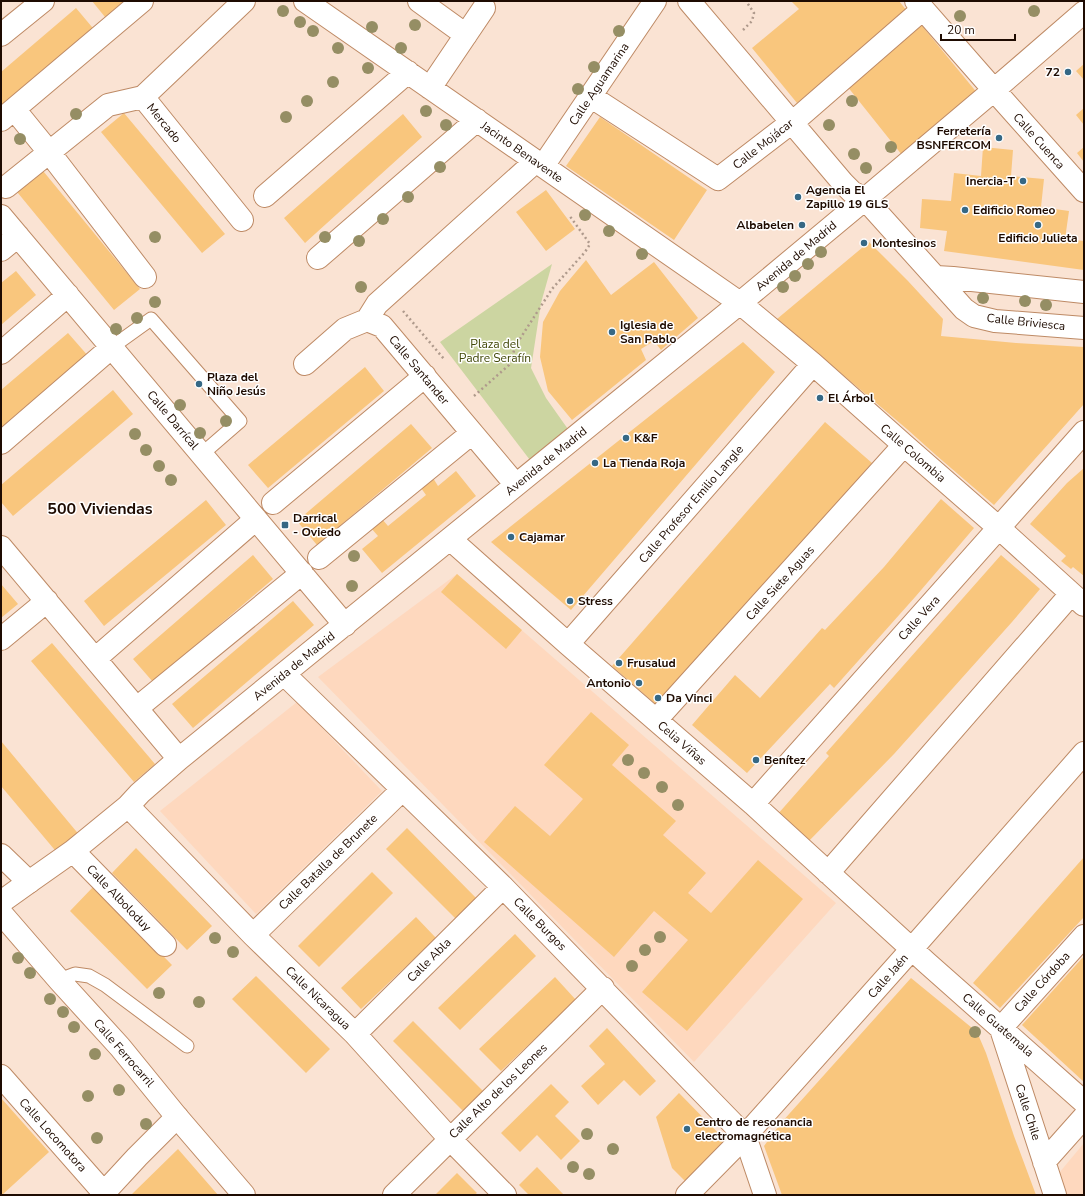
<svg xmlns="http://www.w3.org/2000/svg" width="1085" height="1196" font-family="'Nunito Sans',sans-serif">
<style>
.built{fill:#fed8be}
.green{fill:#ccd5a1}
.building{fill:#f9c67d}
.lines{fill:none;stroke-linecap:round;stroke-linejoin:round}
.lane-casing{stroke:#be8a65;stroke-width:15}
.street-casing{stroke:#be8a65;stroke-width:24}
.secondary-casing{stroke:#be8a65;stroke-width:24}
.path{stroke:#af9a8c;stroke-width:2.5;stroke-dasharray:2 3;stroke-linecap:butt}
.lane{stroke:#fff;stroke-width:13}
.street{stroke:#fff;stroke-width:22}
.secondary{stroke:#fff;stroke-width:22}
.tree{fill:#958e64}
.poi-dot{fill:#356885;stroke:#fff;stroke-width:1.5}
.labels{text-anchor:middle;stroke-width:3;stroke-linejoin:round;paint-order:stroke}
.poi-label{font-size:12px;font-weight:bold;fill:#1e0b01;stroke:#fff;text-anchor:start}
.street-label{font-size:12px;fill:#1e0b01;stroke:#fff}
.park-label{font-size:12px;fill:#424909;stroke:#fff}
.district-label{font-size:16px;font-weight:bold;fill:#1e0b01;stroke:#fff}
</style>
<rect width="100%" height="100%" fill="#fae3d3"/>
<path class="built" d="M457 574 836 903 694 1062 318 677Z
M297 702 382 791 256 914 160 811Z
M1084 1143V1195H1067L1059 1173Z"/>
<path class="green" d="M552 264 541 303 531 368 546 398 570 432 533 464 440 342Z"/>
<path class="building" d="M92 1H124L105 17Z
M791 1H899L907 11 797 103 752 48 799 9Z
M76 8 97 33 1 114V72Z
M918 21 978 94 902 155 843 81Z
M1084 64V80L1076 71Z
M1084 108V125L1076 115Z
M124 113 225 234 202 253 101 132Z
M403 114 422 137 305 243 284 218Z
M600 117 707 190 674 240 566 166Z
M983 147 1013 150 1011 176 1044 179 1041 207 1069 211 1065 239 1084 241V270L944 251 947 231 920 228 922 199 951 201 954 173 981 176Z
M1084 147V162L1077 153Z
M39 166 140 289 114 310 13 187Z
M546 190 575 229 546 251 516 212Z
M869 242 908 281 943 319 941 336 1016 343 1084 347V404L994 505 937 456 908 430 777 319Z
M586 260 611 295 654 262 698 318 661 350 654 341 641 349 646 360 572 420 548 391 540 357 543 322 560 291Z
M16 271 36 295 1 325V283Z
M68 333 89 357 1 431V390Z
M743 342 775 372 571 610 491 542Z
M365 367 384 391 268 488 248 465Z
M113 390 133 414 13 516 1 502V485Z
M825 422 872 463 659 707 612 666Z
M411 424 432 448 317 545 297 521Z
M1084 468V576L1073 567 1071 569 1061 561 1066 556 1030 524 1067 483Z
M456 471 476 496 382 573 362 549 378 536 371 528 382 519 388 526 426 495 421 488 433 478 438 486Z
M941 499 974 528 916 596 834 688 830 684 747 773 692 725 735 675 760 698 822 628 825 630 884 567Z
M206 500 226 525 104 626 84 601Z
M253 555 273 579 153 682 133 659Z
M1001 555 1040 589 1012 622 894 754 807 843 777 815 829 756 826 753 856 719Z
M457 574 522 630 506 649 441 592Z
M1 584 18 604 1 618Z
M293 601 314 625 193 728 172 704Z
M52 643 155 764 134 782 31 661Z
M591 712 629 745 612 765 676 821 663 835 706 873 688 893 711 913 758 860 803 899 687 1031 642 992 688 940 654 911 614 957 484 842 515 806 550 836 583 799 544 765Z
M1 741 81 837 59 855 1 786Z
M407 828 481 903 460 923 386 849Z
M136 848 212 926 187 950 112 873Z
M1084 857V917L1000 1008 973 983Z
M372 872 393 893 319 967 298 946Z
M94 886 172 965 147 989 70 911Z
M416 917 436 938 361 1009 341 988Z
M515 934 536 956 460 1030 438 1008Z
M1084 956V1082L1022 1025Z
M256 976 330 1049 306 1073 232 999Z
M555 977 576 1000 501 1071 479 1049Z
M911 978 977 1032 986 1053 1014 1136 1036 1195H782L764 1146 781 1123Z
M413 1021 484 1092 464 1112 393 1041Z
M607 1028 656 1081 640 1096 624 1080 598 1105 581 1086 605 1064 589 1046Z
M551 1084 569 1102 555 1116 580 1141 561 1160 537 1135 520 1152 501 1133Z
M679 1093 727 1142 686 1182 672 1168 656 1117Z
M1 1098 49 1152 2 1195H1Z
M178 1149 218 1195H131Z
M537 1167 564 1195H529L519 1185Z
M457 1173 477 1193 474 1195H435Z"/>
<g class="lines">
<defs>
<path id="lane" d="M112 347 151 319 240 421 202 454
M59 980 75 974 89 976 105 985 187 1046"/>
<path id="street" d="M305 1 740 303 813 364 904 445 999 528 1084 605
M419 1 466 35
M689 1 843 183 852 192 865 199 964 309 974 316 995 321 1084 328
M916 1 994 90 1084 191
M1 35 43 1
M430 88 484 8
M590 96 718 179 800 116 923 9
M14 109 49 152 145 277
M1 120 142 1
M543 166 655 1
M6 187 108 105 143 97
M265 196 408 72
M1 216 345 625
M242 220 143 97 244 1
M1 250 18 236
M318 258 477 120
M936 277 953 278 1084 292
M367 320 377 304 536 161
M1 353 68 295
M305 364 345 329 367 320 382 326 516 485
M1 443 112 347
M273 503 425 376
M450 539 568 644 753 804 927 963 1084 1102
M1 547 179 759
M319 558 472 433
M1 639 47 601
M568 644 813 364
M95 659 256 519
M284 674 503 887 745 1136 902 960 1084 753
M137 708 302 573
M656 720 904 445
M753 804 1084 432
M128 806 253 935 355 1034 450 1139 505 1195
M73 851 165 945
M828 873 1071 594
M29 882 73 851 128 806 140 793 179 759 740 303 865 199 994 90 1084 12
M253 935 402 790
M1001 1028 1084 936
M1001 1029 1055 1195
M355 1034 503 887
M1 1076 104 1193
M1044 1162 1084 1117
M102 1195 137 1157 177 1117
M394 1195 603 988"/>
<path id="secondary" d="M1 855 29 882 1 902
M1 913 59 980 120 1047 177 1117 244 1195
M687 1195 745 1136 765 1195"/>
</defs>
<use href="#lane" class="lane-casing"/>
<use href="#street" class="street-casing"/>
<use href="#secondary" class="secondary-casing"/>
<path class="path" d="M743 30 752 21 754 13 746 1
M403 311 444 359
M474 396 509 365 516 345 552 289 585 252 590 244 569 215"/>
<use href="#lane" class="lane"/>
<use href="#street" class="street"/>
<use href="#secondary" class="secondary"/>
</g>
<g class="tree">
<circle cx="283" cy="11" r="6"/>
<circle cx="1034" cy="11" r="6"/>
<circle cx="960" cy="16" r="6"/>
<circle cx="300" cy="22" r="6"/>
<circle cx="415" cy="25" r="6"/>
<circle cx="372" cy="27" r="6"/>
<circle cx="313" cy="31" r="6"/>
<circle cx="619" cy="31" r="6"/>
<circle cx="338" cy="48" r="6"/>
<circle cx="401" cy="48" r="6"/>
<circle cx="594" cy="67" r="6"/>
<circle cx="368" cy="68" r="6"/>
<circle cx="333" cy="82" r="6"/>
<circle cx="578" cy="89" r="6"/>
<circle cx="307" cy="101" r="6"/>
<circle cx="852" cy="101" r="6"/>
<circle cx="426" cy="111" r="6"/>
<circle cx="76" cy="114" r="6"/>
<circle cx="286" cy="117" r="6"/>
<circle cx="446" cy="125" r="6"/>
<circle cx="829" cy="125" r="6"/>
<circle cx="20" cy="139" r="6"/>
<circle cx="891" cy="147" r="6"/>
<circle cx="854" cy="154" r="6"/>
<circle cx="440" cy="167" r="6"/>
<circle cx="866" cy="168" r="6"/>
<circle cx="408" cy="197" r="6"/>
<circle cx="585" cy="215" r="6"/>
<circle cx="383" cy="219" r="6"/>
<circle cx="609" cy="231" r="6"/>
<circle cx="155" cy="237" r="6"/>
<circle cx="325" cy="237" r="6"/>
<circle cx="359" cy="241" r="6"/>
<circle cx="821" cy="252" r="6"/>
<circle cx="642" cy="254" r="6"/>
<circle cx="808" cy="264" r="6"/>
<circle cx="795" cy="276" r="6"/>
<circle cx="361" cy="287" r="6"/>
<circle cx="783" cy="287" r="6"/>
<circle cx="983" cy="298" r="6"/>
<circle cx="1025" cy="301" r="6"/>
<circle cx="155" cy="302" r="6"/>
<circle cx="1046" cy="305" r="6"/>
<circle cx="137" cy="318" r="6"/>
<circle cx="116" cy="329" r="6"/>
<circle cx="180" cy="405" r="6"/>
<circle cx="226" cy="421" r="6"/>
<circle cx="200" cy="433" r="6"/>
<circle cx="135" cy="434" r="6"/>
<circle cx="146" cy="450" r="6"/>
<circle cx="159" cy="466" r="6"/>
<circle cx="171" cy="480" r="6"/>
<circle cx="354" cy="556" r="6"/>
<circle cx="352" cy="586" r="6"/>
<circle cx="628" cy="760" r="6"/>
<circle cx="644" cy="773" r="6"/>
<circle cx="662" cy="787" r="6"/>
<circle cx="678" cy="805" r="6"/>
<circle cx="660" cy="937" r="6"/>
<circle cx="215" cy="938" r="6"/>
<circle cx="645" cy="950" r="6"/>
<circle cx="233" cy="952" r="6"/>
<circle cx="18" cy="958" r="6"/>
<circle cx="632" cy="966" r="6"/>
<circle cx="30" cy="973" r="6"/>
<circle cx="159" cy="993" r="6"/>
<circle cx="50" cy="999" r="6"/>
<circle cx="199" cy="1002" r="6"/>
<circle cx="63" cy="1012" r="6"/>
<circle cx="74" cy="1027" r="6"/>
<circle cx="975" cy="1032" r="6"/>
<circle cx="95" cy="1054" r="6"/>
<circle cx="119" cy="1090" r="6"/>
<circle cx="88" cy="1096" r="6"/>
<circle cx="146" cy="1124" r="6"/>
<circle cx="587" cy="1134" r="6"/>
<circle cx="97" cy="1138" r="6"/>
<circle cx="613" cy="1149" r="6"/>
<circle cx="573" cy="1167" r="6"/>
<circle cx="589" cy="1174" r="6"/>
</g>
<g class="poi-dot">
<circle cx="1068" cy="72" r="4"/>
<circle cx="999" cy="138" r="4"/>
<circle cx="1023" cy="181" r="4"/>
<circle cx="798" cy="197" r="4"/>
<circle cx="965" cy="210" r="4"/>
<circle cx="802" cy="225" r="4"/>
<circle cx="1038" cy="225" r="4"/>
<circle cx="864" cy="243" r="4"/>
<circle cx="612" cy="332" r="4"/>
<circle cx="199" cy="384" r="4"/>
<circle cx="820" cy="398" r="4"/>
<circle cx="626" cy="438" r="4"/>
<circle cx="595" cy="463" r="4"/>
<rect x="281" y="521" width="8" height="8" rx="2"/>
<circle cx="511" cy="537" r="4"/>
<circle cx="570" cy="601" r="4"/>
<circle cx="619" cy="663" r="4"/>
<circle cx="639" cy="683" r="4"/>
<circle cx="658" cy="698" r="4"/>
<circle cx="756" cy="760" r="4"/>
<circle cx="687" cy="1129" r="4"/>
</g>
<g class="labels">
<g class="poi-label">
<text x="1060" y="76" text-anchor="end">72</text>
<text x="991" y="135" text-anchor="end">Ferretería<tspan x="991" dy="14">BSNFERCOM</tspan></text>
<text x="1015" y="185" text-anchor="end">Inercia-T</text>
<text x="806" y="194">Agencia El<tspan x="806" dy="14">Zapillo 19 GLS</tspan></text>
<text x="973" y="214">Edificio Romeo</text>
<text x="794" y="229" text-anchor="end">Albabelen</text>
<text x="1038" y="242" text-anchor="middle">Edificio Julieta</text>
<text x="872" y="247">Montesinos</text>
<text x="620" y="329">Iglesia de<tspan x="620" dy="14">San Pablo</tspan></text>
<text x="207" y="381">Plaza del<tspan x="207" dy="14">Niño Jesús</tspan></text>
<text x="828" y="402">El Árbol</text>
<text x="634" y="442">K&amp;F</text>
<text x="603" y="467">La Tienda Roja</text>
<text x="293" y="522">Darrical<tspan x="293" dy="14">- Oviedo</tspan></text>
<text x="519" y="541">Cajamar</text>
<text x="578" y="605">Stress</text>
<text x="627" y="667">Frusalud</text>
<text x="631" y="687" text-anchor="end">Antonio</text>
<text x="666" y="702">Da Vinci</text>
<text x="764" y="764">Benítez</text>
<text x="695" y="1126">Centro de resonancia<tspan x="695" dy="14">electromagnética</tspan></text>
</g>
<g class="street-label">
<text transform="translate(599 84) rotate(-56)" y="4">Calle Aguamarina</text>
<text transform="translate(164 123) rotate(51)" y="4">Mercado</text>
<text transform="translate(1039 141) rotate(48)" y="4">Calle Cuenca</text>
<text transform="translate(763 144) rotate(-38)" y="4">Calle Mojácar</text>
<text transform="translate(522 152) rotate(35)" y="4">Jacinto Benavente</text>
<text transform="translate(796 256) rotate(-40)" y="4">Avenida de Madrid</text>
<text transform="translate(1026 322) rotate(6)" y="4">Calle Briviesca</text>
<text transform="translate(419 370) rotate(50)" y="4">Calle Santander</text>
<text transform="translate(173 420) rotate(50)" y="4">Calle Darrícal</text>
<text transform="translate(913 453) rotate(41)" y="4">Calle Colombia</text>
<text transform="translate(546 461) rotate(-39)" y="4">Avenida de Madrid</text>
<text transform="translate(691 504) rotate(-49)" y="4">Calle Profesor Emilio Langle</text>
<text transform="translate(780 583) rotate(-48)" y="4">Calle Siete Aguas</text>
<text transform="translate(919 618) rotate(-48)" y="4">Calle Vera</text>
<text transform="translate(294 666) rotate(-39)" y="4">Avenida de Madrid</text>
<text transform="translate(682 743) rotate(41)" y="4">Celia Viñas</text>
<text transform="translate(328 862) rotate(-44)" y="4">Calle Batalla de Brunete</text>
<text transform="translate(119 898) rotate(46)" y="4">Calle Alboloduy</text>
<text transform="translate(540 924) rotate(45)" y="4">Calle Burgos</text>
<text transform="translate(429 960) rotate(-45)" y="4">Calle Abla</text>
<text transform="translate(888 976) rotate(-49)" y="4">Calle Jaén</text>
<text transform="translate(1042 982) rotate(-48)" y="4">Calle Córdoba</text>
<text transform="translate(318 998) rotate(44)" y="4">Calle Nicaragua</text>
<text transform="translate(998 1025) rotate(41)" y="4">Calle Guatemala</text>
<text transform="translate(124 1053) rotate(49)" y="4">Calle Ferrocarril</text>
<text transform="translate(498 1091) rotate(-44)" y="4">Calle Alto de los Leones</text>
<text transform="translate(1028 1112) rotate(72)" y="4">Calle Chile</text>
<text transform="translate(53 1135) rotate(48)" y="4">Calle Locomotora</text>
</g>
<g class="park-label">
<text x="495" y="348">Plaza del<tspan x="495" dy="14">Padre Serafín</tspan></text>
</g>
<g class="district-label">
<text x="100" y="514">500 Viviendas</text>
</g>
</g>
<rect width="1085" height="1196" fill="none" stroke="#1e0b01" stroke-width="4"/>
<path d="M941 34v6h74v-6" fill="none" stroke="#1e0b01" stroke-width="2"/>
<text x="947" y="34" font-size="12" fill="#1e0b01" stroke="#ffffff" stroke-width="3" paint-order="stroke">20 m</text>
</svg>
